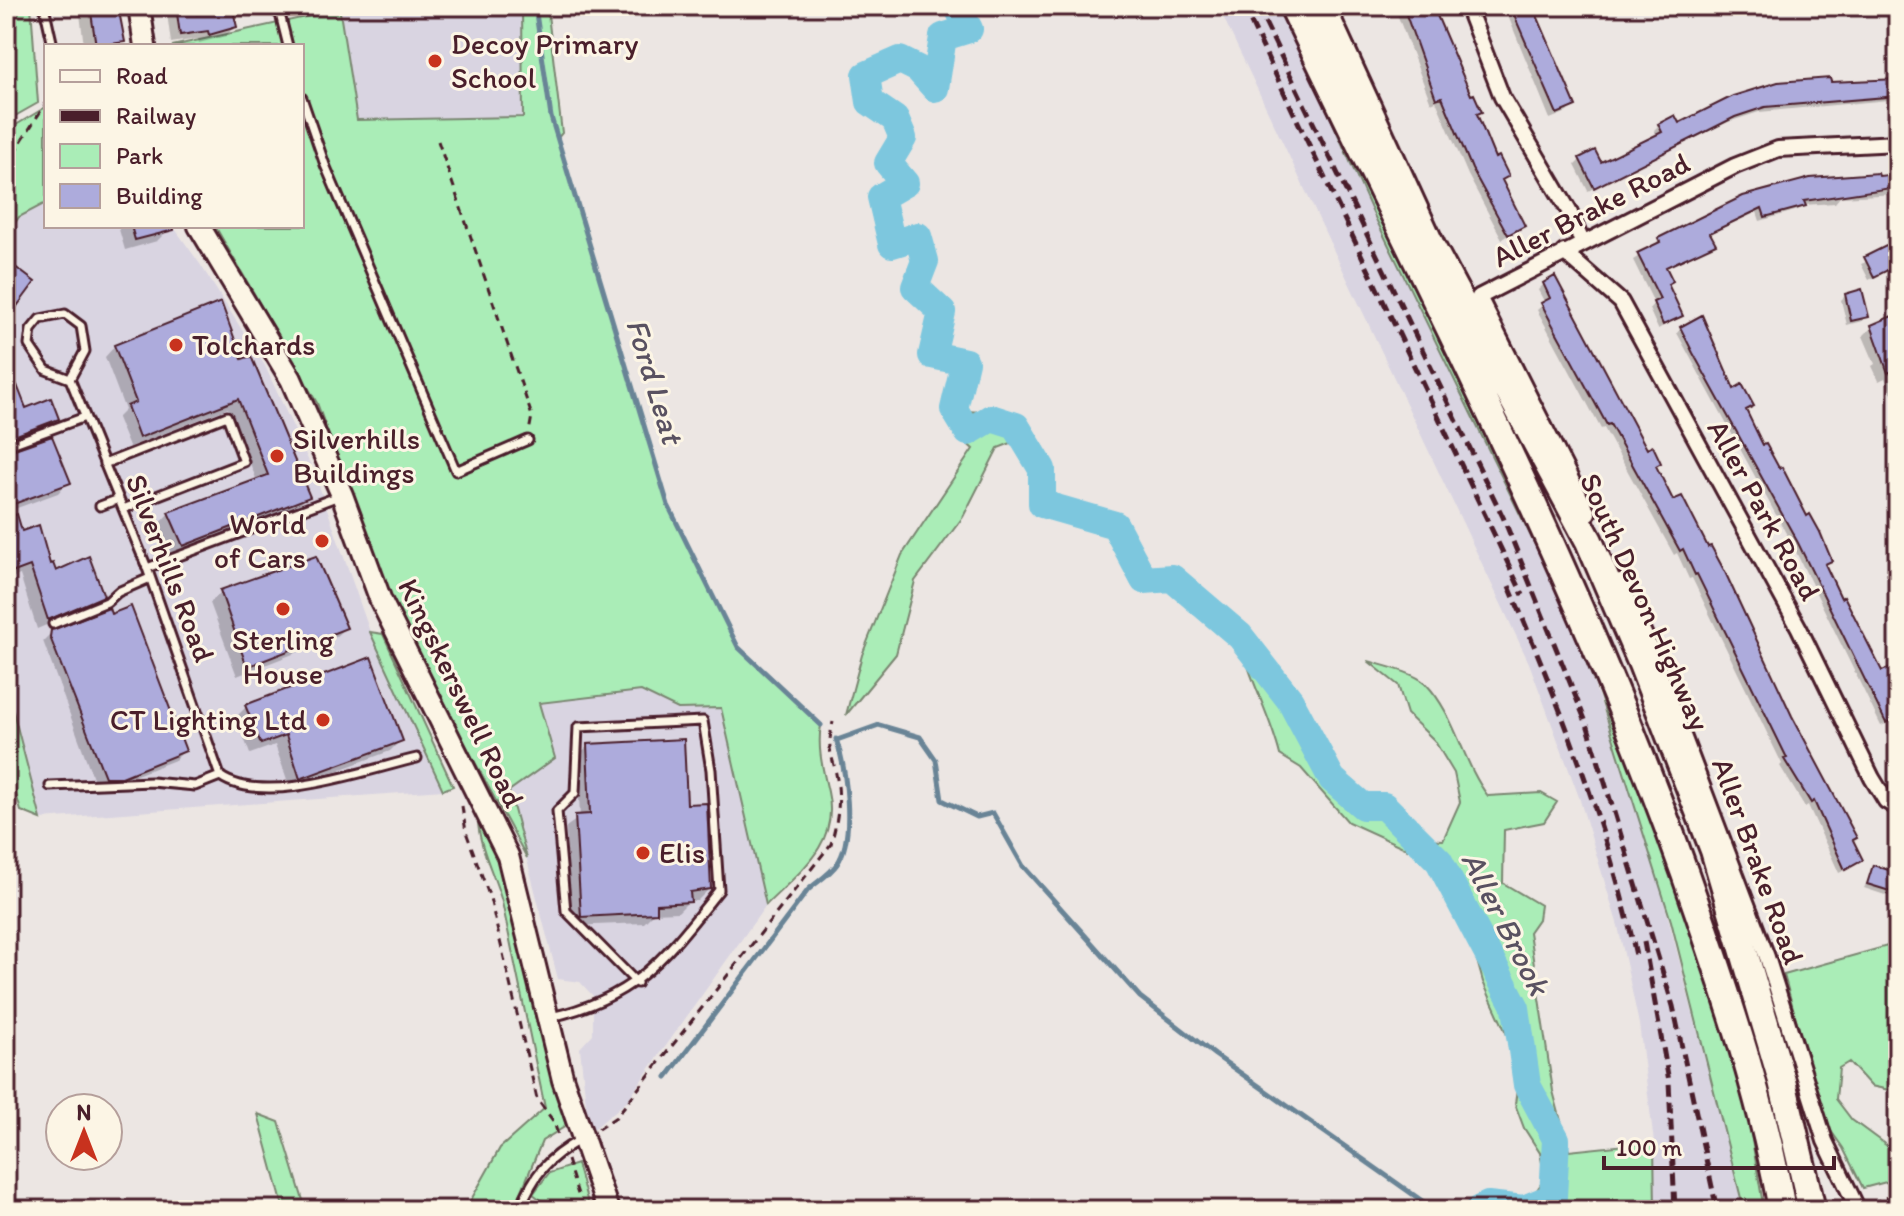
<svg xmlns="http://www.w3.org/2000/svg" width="1904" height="1216" font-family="Itim,sans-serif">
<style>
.built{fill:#d9d4e1}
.green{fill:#aaedb7;stroke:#7a8671;stroke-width:2}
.shadow{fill:#0003}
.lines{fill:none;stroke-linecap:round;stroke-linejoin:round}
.stream{stroke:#698496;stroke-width:5}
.river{stroke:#7dc7de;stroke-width:28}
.building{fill:#adabdc;stroke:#4a1f2b;stroke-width:2}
.lane-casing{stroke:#4a1f2b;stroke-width:13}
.street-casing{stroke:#4a1f2b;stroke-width:20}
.secondary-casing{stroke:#4a1f2b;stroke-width:26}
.highway-casing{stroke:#4a1f2b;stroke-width:32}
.path{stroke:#4a1f2b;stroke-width:3;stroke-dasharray:8 6;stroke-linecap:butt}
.lane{stroke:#fcf5e5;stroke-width:7}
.street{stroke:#fcf5e5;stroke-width:14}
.secondary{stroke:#fcf5e5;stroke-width:20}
.highway{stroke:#fcf5e5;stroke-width:26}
.rail{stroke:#4a1f2b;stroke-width:5;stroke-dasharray:12 6;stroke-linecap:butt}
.poi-dot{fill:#c8321e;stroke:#fcf5e5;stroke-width:3}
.labels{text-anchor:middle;stroke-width:6;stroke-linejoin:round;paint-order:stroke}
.poi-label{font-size:30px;fill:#4a1f2b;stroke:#fcf5e5;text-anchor:start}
.street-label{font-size:30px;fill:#4a1f2b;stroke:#fcf5e5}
.water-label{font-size:32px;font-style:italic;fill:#595161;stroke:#fcf5e5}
</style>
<rect width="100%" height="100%" fill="#ece6e3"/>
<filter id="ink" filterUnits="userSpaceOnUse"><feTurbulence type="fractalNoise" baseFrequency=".0125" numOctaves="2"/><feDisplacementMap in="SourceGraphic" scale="16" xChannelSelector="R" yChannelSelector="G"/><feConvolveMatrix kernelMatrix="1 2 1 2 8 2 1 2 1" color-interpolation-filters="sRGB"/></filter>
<g filter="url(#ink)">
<path class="built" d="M339 6H522L524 117 357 120Z
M1218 6H1281L1372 211 1573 625 1646 832 1744 1210H1655L1654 1142 1639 1024 1618 926 1579 797 1529 663Z
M46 203V226H173L200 264 265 366 316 477 370 632 443 790 41 819 6 684V236L19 217Z
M641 691 720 707 766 905 626 1102 589 1133 580 1048 593 1034V996L580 982 558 979 509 791 555 758 539 702Z"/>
<path class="green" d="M6 6H31L38 103 6 121Z
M317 6H339L357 120 523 117 522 6H547L562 133 557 139 668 505 738 647 821 725C817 749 823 769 828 792 840 844 799 872 766 905L721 708 678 709 641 691 539 703 555 758 509 791 527 858 393 611 317 403 215 226H302V46H172L315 15Z
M1281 6 1563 563 1738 1058 1764 1210H1744L1671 921 1599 693 1556 588 1372 211Z
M46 107V203L19 217 6 236V131Z
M954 409C982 416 993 406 1020 419L1024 438 998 448 963 517 915 581 896 654 846 715 862 655 902 555 973 449 954 432Z
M370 632 383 634 453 786 443 790Z
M1240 636 1290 700 1332 779 1363 806 1383 811 1421 839 1443 840 1460 802 1454 773 1434 740 1407 714 1398 685 1368 661C1384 666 1413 672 1425 683 1456 715 1462 762 1488 796L1541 793 1557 802 1544 822 1504 830 1503 883 1540 905 1538 919 1529 932 1553 1091 1569 1151 1654 1142 1655 1210H1464L1530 1200 1545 1178 1540 1153 1524 1128 1515 1104 1518 1082 1508 1037 1483 982 1468 928 1425 857 1348 822 1301 768 1280 755C1270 714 1248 678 1240 636Z
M6 684 41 819 21 811 6 759Z
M478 817C528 911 539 1024 566 1126L542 1141 514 1210H376L467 1207 500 1148 545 1108 502 902C495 876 477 843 478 817Z
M1898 943V1092L1871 1086 1849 1062 1839 1068 1836 1099 1852 1120 1898 1154V1179L1863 1188 1843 1148 1824 1121 1784 975Z
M258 1114 279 1122 306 1210H284Z
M577 1164 590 1210H546L548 1205 533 1194 549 1173Z"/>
<path class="shadow" d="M79 6H118L123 41 117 46H84Z
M166 6H194L195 16 231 6H251L232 14 235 26 226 36 199 43 198 39 171 43Z
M1394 6H1436L1434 13 1446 46 1479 111 1475 116 1494 161 1507 176 1502 181 1522 226 1502 239 1468 175 1436 101 1431 103Z
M1504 6H1532L1573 105 1567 112 1550 119Z
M1898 82V104L1890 105 1889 100 1759 112 1728 122 1588 191 1575 165 1580 160 1601 165 1657 136 1654 130 1659 125 1678 126 1829 84Z
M1898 174V194L1840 197 1835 203 1803 205 1798 210 1760 221 1757 212 1709 234 1714 244 1710 247 1656 270 1681 316 1658 329 1649 309 1654 303 1633 260 1655 246 1659 239 1810 180Z
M118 226H166L167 231 157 241 125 250Z
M1898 249V265L1869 280 1861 264Z
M1544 284 1654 467 1861 860 1855 865 1839 873 1808 805 1805 807 1780 766 1782 764 1692 578 1689 579 1677 553 1674 555 1604 428 1601 429 1537 310 1545 303 1538 290Z
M1846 295 1867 316 1862 321 1847 325 1841 300Z
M1872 327 1898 336V407L1885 378 1879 381 1872 366 1875 364 1863 336Z
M1681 328 1733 392 1751 406 1744 412 1830 561 1824 566 1881 673 1898 681V718L1881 726 1794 548 1677 333Z
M115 346 241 362 308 496 297 507 172 556 159 524 169 513 257 481 228 408 129 447 117 418 125 410 105 357Z
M6 391 25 411 57 419 47 429 6 444Z
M6 454 68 482 58 493 6 512Z
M6 520 55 573 102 595 91 606 37 629 20 575 6 580Z
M221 592 345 628 334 638 237 676 210 603Z
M52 632 184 751 175 760 111 785 96 786 43 641Z
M246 707 400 741 390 751 290 788 275 745 250 754 236 717Z
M588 746 685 806 705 805 708 890 697 901H689L678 912 654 913 644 923 571 926 566 827 580 817 577 756Z
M1874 868 1898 875V895L1891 897 1864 888Z"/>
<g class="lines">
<path class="stream" d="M535 6 551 117 668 505 738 647 821 725
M837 740 879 725 920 737 936 760 942 800 977 817 993 813 1023 866 1140 997 1215 1055 1435 1210
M667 1077 808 890C817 882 830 874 837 864 856 837 846 768 836 739"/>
<path class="river" d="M957 6 969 29 943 37 935 88 918 69 900 60 866 75 870 102 895 119 903 138 888 163 905 183 881 197 892 244 918 236 925 261 915 287 942 312 932 355 965 362 954 409 968 432 991 418 1016 426 1042 469V504L1115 525 1144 580 1172 578 1240 636 1290 700 1332 779 1363 806H1384L1439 861 1516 1008 1527 1085 1556 1139 1553 1197 1524 1209 1488 1205 1478 1210"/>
</g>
<path class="building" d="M90 6H118L125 42 96 46Z
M176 6H196L197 14 232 6 237 27 209 35 208 31 180 35Z
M1403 6H1433L1471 95 1474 94 1482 112 1477 114 1495 158 1499 156 1509 176 1502 180 1525 226 1508 235 1472 169 1442 97 1436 99Z
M1510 6H1533L1576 106 1557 114Z
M1830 78 1831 82 1898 79V96L1765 107 1735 117 1594 188 1579 158 1595 150 1601 162 1662 132 1658 124 1675 115 1679 123 1733 96 1778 82Z
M1878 173 1879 176 1898 174V187L1804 201 1806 206 1765 217 1762 208 1710 233 1716 244 1666 267 1673 281 1668 284 1683 316 1663 325 1653 302 1660 299 1637 253 1660 242 1658 238 1743 196 1810 178Z
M131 226H174V230L135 240Z
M1898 240V265L1874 277 1864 257Z
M6 260 35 282 6 321Z
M1555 276 1647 449 1653 446 1661 463 1656 466 1673 500 1682 496 1708 547 1711 546 1725 572 1792 716 1857 838 1853 840 1863 860 1845 870 1814 801 1811 803 1784 759 1787 758 1697 574 1695 575 1683 549 1680 551 1610 424 1607 425 1551 322 1541 303 1550 298 1543 283Z
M1862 289 1869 317 1851 321 1845 294Z
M221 302 242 359 251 356 310 497 183 546 168 512 268 475 238 399 139 438 127 406 136 402 114 345Z
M1702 315 1734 389 1742 384 1754 406 1746 410 1763 445 1766 444 1779 468 1782 467 1807 516 1810 514 1820 532 1832 561 1825 564 1841 598 1844 596 1882 671 1894 666 1898 676V717L1886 723 1798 543 1693 353 1680 327Z
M1892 316 1898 331V369L1888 373 1871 325Z
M17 385 26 408 51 398 59 419 6 439V389Z
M52 436 71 483 11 505 6 492V452Z
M17 514 22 531 39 525 50 564 53 563 56 571 89 556 104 596 48 620 30 566 6 575V518Z
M316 556 347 628 247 667 220 590Z
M131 606 186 751 122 777H105L50 637 51 630 109 608 111 614Z
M371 657 403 741 300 779 286 735 261 744 245 705Z
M684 739 687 804 707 803 711 889 690 892 691 902 657 904V913L581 917 575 815 590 814 587 744Z
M1873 865 1898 873 1893 892 1867 884Z"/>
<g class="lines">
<defs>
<path id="lane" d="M44 6 53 46
M268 6 280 14 288 46
M302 98 325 165 456 471 528 440
M6 446 85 417
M104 464 227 416 244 462 123 509
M100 506 119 499
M147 568 339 496
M53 624 107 602 118 592 150 578
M220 776C264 807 366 770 417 758
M50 786 152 782 195 786 220 776 147 568 70 379 46 370 29 345 31 330 40 319 65 314 81 326 85 351 70 379
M551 1017C638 997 665 957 719 890L711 770 703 721 578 727 575 793 557 811 566 911 637 983
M519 1210C535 1173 546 1159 581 1139"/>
<path id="street" d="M1467 6 1502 97 1569 211 1582 242
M1564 252 1621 302 1799 628 1872 778 1886 801 1898 808
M1588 513 1479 297 1735 166 1778 149 1898 143
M1620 582 1646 638 1767 957 1825 1141 1858 1210"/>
<path id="secondary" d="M139 6 145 46
M199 226 291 379 342 495 381 601 508 856 563 1080 608 1210"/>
<path id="highway" d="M1293 6C1436 305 1592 599 1699 914 1732 1010 1765 1110 1782 1210
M1321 6 1432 248 1589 541 1642 664 1714 850 1782 1081 1812 1210"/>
</defs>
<use href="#lane" class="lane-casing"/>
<use href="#street" class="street-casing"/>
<use href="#secondary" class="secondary-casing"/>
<use href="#highway" class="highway-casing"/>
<path class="path" d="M438 141 532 416 529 432
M6 165 46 103
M462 806 466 832 490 898 537 1099 554 1122 559 1138
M598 1129 616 1117 831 844C837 822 841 802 837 779 832 750 826 754 833 722
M567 1160 583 1210
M1872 1203 1898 1193"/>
<use href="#lane" class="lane"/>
<use href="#street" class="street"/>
<use href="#secondary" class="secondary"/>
<use href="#highway" class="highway"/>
<path class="rail" d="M1243 6 1523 595
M1257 6 1503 517 1588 727 1673 1006 1717 1210
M1509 586C1561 707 1609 832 1637 960
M1644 942 1669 1081 1675 1210"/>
</g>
</g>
<g class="poi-dot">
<circle cx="435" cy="61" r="8"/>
<circle cx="176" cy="345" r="8"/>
<circle cx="277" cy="456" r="8"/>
<circle cx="322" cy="541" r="8"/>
<circle cx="283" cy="609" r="8"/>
<circle cx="323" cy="720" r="8"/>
<circle cx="643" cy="853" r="8"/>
</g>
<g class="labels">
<g class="poi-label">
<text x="451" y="54">Decoy Primary<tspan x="451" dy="34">School</tspan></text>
<text x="192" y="355">Tolchards</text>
<text x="293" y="449">Silverhills<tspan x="293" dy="34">Buildings</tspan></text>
<text x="306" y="534" text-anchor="end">World<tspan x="306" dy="34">of Cars</tspan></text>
<text x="283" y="650" text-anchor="middle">Sterling<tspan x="283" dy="34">House</tspan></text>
<text x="307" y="730" text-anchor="end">CT Lighting Ltd</text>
<text x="659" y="863">Elis</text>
</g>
<g class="street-label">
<text transform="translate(1591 210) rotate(-27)" y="10">Aller Brake Road</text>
<text transform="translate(1764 510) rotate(61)" y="10">Aller Park Road</text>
<text transform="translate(170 568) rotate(69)" y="10">Silverhills Road</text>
<text transform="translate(1645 602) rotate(66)" y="10">South Devon Highway</text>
<text transform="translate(461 693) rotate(64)" y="10">Kingskerswell Road</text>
<text transform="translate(1758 861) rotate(70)" y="10">Aller Brake Road</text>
</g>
<g class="water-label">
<text transform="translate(655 381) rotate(73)" y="11">Ford Leat</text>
<text transform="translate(1506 923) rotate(63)" y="11">Aller Brook</text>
</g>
</g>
<rect width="1904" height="1216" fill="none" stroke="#fcf5e5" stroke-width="32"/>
<rect x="16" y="16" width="1872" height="1184" fill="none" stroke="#4a1f2b" stroke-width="3" filter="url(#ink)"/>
<rect x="44" y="44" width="260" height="184" fill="#fcf5e5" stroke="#b59f9b" stroke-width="2"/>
<rect x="60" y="70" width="40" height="12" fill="#fcf5e5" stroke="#b59f9b" stroke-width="2"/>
<text x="116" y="84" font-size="24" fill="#4a1f2b">Road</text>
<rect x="60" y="110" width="40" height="12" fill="#4a1f2b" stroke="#b59f9b" stroke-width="2"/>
<text x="116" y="124" font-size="24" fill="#4a1f2b">Railway</text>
<rect x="60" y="144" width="40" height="24" fill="#aaedb7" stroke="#b59f9b" stroke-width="2"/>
<text x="116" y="164" font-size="24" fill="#4a1f2b">Park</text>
<rect x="60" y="184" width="40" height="24" fill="#adabdc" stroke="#b59f9b" stroke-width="2"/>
<text x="116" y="204" font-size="24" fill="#4a1f2b">Building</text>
<g transform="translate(84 1132)"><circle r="38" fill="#fcf5e5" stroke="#b59f9b" stroke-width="2"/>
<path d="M0-6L14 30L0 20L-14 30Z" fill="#c8321e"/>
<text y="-12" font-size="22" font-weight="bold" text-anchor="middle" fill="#4a1f2b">N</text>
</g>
<path d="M1604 1156v12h230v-12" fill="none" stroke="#4a1f2b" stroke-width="4"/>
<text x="1616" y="1156" font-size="24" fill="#4a1f2b" stroke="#fcf5e5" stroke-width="6" paint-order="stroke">100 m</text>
</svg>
